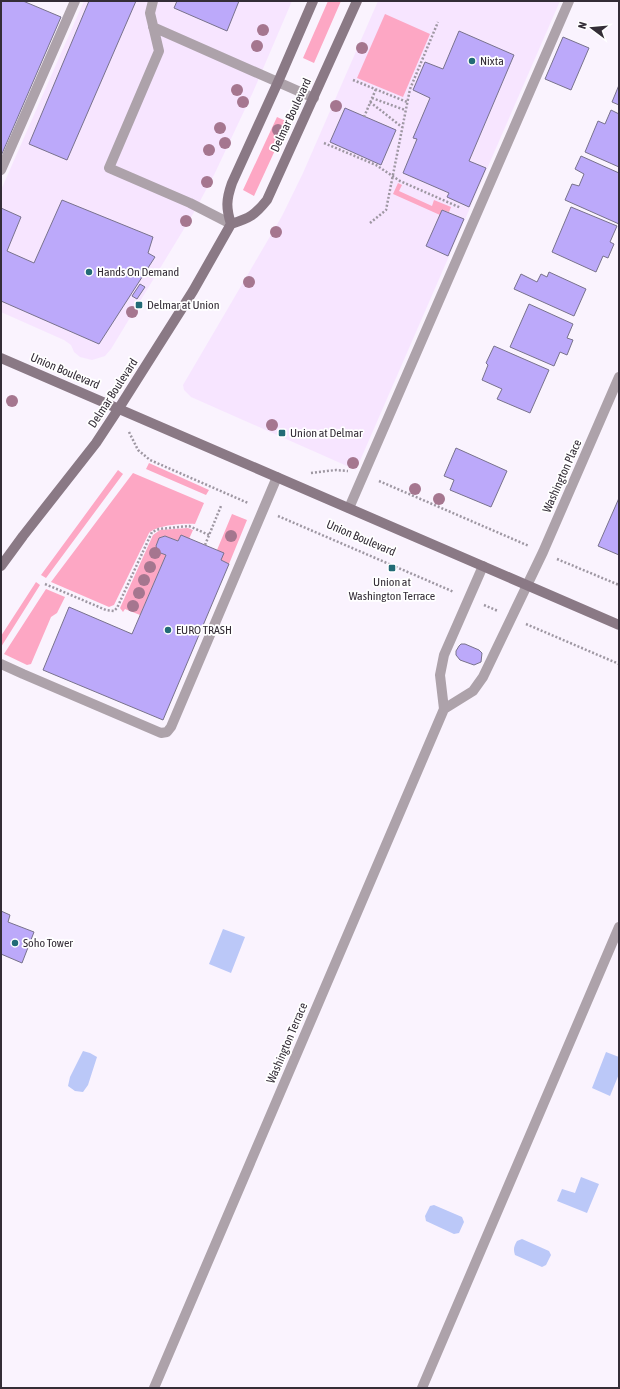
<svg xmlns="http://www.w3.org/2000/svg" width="620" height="1389" font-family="'Asap Condensed',sans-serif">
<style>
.built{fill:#f7e5ff}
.green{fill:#fda7c4}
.water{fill:#bbc8f8}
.building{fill:#bca9fa;stroke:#78728c}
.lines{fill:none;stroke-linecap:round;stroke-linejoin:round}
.path{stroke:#9e97a2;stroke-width:2.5;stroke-dasharray:2 2;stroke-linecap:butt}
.service{stroke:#ada2aa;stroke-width:10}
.minor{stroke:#ada2aa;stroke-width:10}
.secondary{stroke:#8a7985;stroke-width:10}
.tree{fill:#a5768f}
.poi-dot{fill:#226b76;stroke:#fff;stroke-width:1.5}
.labels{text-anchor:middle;stroke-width:3.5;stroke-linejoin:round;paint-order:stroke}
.poi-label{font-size:12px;fill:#342d37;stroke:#fff;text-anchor:start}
.street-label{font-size:12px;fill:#342d37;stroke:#fff}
</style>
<rect width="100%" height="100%" fill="#faf3fe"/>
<path class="built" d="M84 1H292L253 92 214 175 193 214 111 349 105 356 92 360 80 357 74 352 71 345 64 340 1 312V190Z
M378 1H560L356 470 191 397 184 390 183 385 282 216 303 173Z"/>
<path class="green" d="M328 1H341L314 63 303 58Z
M385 14 430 34 403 97 357 78Z
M277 117 288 122 254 196 243 190Z
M398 183 402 185 399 191 432 206 434 200 451 207 449 212 442 210 440 215 393 194Z
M149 463 209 490 206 495 146 469Z
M118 470 123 474 46 578 41 575Z
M133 473 204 503 195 524C184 523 157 525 149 533L114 605 109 607 51 582Z
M232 514 247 520 229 564 221 560 217 550Z
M188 528 193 530 189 539 181 535 178 541 165 536 159 538 156 546 158 552 166 555 140 615 125 609 123 612 120 608 153 535 160 530Z
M36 582 40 585 1 647V636Z
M46 589 65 597 57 613 51 617 31 664 27 665 4 654Z"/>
<path class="water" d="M223 929 245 937 231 973 209 964Z
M83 1051 90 1053 97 1057 88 1085 83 1092 75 1091 68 1086 70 1077Z
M606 1052 619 1057V1074L610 1096 592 1088Z
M581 1177 599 1184 587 1213 557 1201 562 1189 575 1193Z
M434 1205 462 1217 464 1222 459 1233 454 1234 426 1221 425 1216 430 1206Z
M522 1239 549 1251 551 1255 546 1265 542 1267 515 1255C513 1249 514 1246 517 1241Z"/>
<path class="building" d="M1 1H23L61 17 1 156Z
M89 1H136L67 160 29 144Z
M177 1H239L227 31 174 8Z
M459 31 514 55 469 161 486 168 469 207 447 197 449 193 403 173 417 139 413 138 430 98 413 90 425 62 443 69Z
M563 37 589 48 571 90 545 79Z
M619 85V105L612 102Z
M345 108 396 130 381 165 330 142Z
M611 110 619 114V167L585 152 598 121 605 124Z
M581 156 619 173V224L565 200 572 184 579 186 584 174 575 169Z
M62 200 153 237 148 253 155 257 99 344 1 301V208L21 217 7 251 34 263Z
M571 207 617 226 610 242 614 244 608 258 603 256 596 272 552 252Z
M442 210 464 219 448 256 426 246Z
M549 272 586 289 574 316 514 289 521 274 537 282 541 274 547 277Z
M140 284 145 287 137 299 132 296Z
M529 304 573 324 567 338 573 340 567 355 560 352 554 366 510 347Z
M494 346 549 370 530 413 497 399 502 389 482 380 488 365 486 363Z
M456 448 507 471 491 507 450 490 454 480 444 476Z
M619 498V555L598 546Z
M181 535 224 553 221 560 229 564 163 720 43 670 69 607 132 634 166 555 158 552 156 546 159 538 165 536 178 541Z
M461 644H465L479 650 482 653 481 662 474 665 460 660 456 655V651L459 646Z
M1 911 10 915 8 922 34 932 22 963 1 954Z"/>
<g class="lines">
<path class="path" d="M353 80 407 102
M372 98 405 110
M370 102 402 127
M364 117 376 89
M324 143 376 165 400 181 461 208
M370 223 386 210 410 89 438 22
M129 432 138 450 150 460 248 503
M311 473 336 470 348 471
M379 481 529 546
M278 516 454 592
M205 545 221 506
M557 559 619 585
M45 584 106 610 114 611 117 608 152 532 159 529 189 526 209 535
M484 605 498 611
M526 624 619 664"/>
<path class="service" d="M153 1 150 13 159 51 109 168 190 203 231 224
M153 27 314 98
M1 170 75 1
M349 508 569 1
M1 664 23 674 161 733 167 732 171 727 277 477
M422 1388 619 927"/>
<path class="minor" d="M444 709 473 691 483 677 543 552 619 377
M444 709 440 675 444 655 483 566
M154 1388 444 709"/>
<path class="secondary" d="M231 224C226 208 226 200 232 183L278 82 313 1
M1 358 619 625
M1 566 23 536 96 443 119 408 193 291 231 224C250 218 255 215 267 200L357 1"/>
</g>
<g class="tree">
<circle cx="263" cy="30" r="6"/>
<circle cx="257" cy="46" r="6"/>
<circle cx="362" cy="48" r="6"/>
<circle cx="237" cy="90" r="6"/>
<circle cx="243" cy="102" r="6"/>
<circle cx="336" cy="106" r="6"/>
<circle cx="220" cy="128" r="6"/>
<circle cx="278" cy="130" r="6"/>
<circle cx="225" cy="143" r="6"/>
<circle cx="209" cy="150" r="6"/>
<circle cx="207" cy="182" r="6"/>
<circle cx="186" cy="221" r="6"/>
<circle cx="276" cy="232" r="6"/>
<circle cx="249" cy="282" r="6"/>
<circle cx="132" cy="312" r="6"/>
<circle cx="12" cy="401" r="6"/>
<circle cx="272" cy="425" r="6"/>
<circle cx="353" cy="463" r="6"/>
<circle cx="415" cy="489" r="6"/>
<circle cx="439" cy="499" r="6"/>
<circle cx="231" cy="536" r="6"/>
<circle cx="155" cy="553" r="6"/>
<circle cx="150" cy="567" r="6"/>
<circle cx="144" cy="580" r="6"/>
<circle cx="139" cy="593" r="6"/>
<circle cx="133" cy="606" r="6"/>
</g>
<g class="poi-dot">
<circle cx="472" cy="61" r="4"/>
<circle cx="89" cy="272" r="4"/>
<rect x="135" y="301" width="8" height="8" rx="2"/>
<rect x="278" y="429" width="8" height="8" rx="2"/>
<rect x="388" y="564" width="8" height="8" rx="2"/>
<circle cx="168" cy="630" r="4"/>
<circle cx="15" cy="943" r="4"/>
</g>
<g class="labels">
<g class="poi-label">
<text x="480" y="65">Nixta</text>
<text x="97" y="276">Hands On Demand</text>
<text x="147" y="309">Delmar at Union</text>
<text x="290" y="437">Union at Delmar</text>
<text x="392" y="586" text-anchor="middle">Union at<tspan x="392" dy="14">Washington Terrace</tspan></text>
<text x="176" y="634">EURO TRASH</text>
<text x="23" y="947">Soho Tower</text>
</g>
<g class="street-label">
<text transform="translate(291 115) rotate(-65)" y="4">Delmar Boulevard</text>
<text transform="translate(65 371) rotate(23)" y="4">Union Boulevard</text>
<text transform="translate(113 393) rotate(-57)" y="4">Delmar Boulevard</text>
<text transform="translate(562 476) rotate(-66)" y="4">Washington Place</text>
<text transform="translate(361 538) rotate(23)" y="4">Union Boulevard</text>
<text transform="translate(287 1043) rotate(-67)" y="4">Washington Terrace</text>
</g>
</g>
<rect width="620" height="1389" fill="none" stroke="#342d37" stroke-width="4"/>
<g transform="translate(592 28) rotate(286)" stroke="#ffffff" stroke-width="3" paint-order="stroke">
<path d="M0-3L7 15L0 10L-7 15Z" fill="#342d37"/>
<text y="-6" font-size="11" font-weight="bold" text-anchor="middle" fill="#342d37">N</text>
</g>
</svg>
